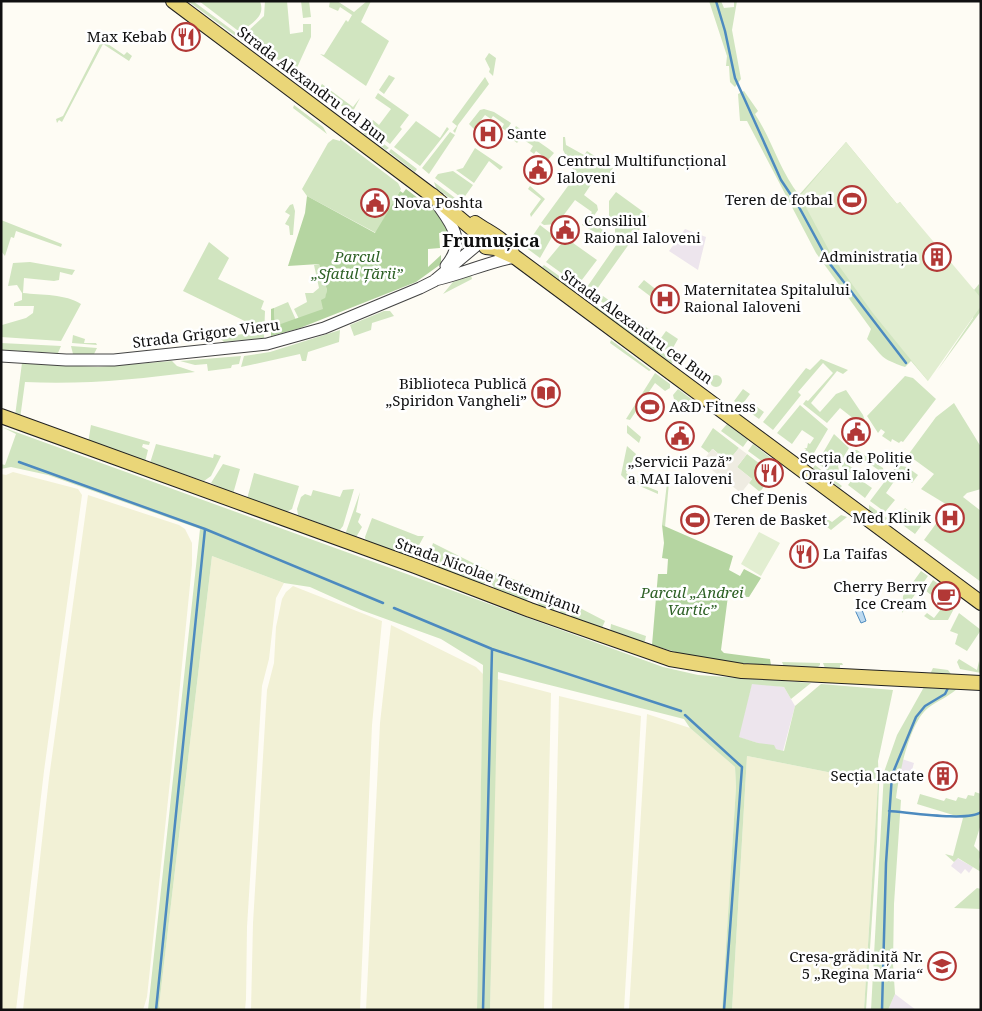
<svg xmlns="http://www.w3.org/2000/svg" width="982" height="1011" font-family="'Noto Serif',serif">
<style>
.industrial{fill:#ede5ed}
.farmland{fill:#f2f1d6}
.green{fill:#d1e5c0}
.forest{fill:#b5d5a1}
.pitch{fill:#e2eed1}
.plaza{fill:#efece2}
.water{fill:#bddaf0;stroke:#4c8abf}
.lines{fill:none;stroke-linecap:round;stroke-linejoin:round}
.stream{stroke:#4c8abf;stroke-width:2.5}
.minor-casing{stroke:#434343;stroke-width:13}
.major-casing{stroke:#212121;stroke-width:16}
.minor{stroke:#fff;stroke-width:11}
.major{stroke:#ead678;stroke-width:14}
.labels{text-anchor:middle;stroke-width:5;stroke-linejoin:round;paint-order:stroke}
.poi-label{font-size:15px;fill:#101010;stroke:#fff;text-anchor:end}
.street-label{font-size:15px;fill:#101010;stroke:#fff}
.park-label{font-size:15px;font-style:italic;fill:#2e6126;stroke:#fff}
.quarter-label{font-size:18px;font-weight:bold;fill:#101010;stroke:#fff}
</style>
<rect width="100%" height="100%" fill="#fefcf4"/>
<path class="industrial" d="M685 229 706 237 698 270 669 251Z
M752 683 784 687 795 706 783 751 738 737Z
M902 759 914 763 910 777 899 774Z
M957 858 973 867 969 873 965 869 961 874 951 866Z
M895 994 916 1010H888Z"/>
<path class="farmland" d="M13 472 78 489 82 495 44 771 16 1010H1V474L6 475Z
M88 495 179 525 185 529 192 543V565L176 725 147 997 143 1010H23L49 778Z
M212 556 284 583 276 598 269 659 262 686 247 927 246 999 245 1010H161L159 1006Z
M293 586 382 621 372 725 360 1010H251L253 923 267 690 274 663 276 627 282 599 286 592Z
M391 625 476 667 483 674 477 1010H366L380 723Z
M497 679 551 693 544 1010H490Z
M559 696 641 716 624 1010H552Z
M647 714 690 728 735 767 736 787 722 1010H629Z
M747 756 878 782 864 1010H732Z"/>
<path class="green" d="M193 1 294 76 293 78 189 2Z
M199 1H260C266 18 251 22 241 33Z
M265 1H287L290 34 303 32V24H311V37L295 72 244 35 264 16Z
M301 1H309L311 17 303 18Z
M330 1H337L354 12 367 1H371L361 22 389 41 366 86 320 54 324 55 346 20 348 22 352 15 340 7 338 11 329 7Z
M709 1H721L724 8 734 7V1H737L732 30 741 79 735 87 730 82 729 66H726L727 56Z
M102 40 124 55 127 52 132 56 129 61 103 44 62 122 59 120 57 123 56 119 63 116Z
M489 53 496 58 493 76 489 72 490 69 485 59Z
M389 75 395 78 384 94 379 90Z
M485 77 489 84 458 125 455 133 453 131 457 126 452 122Z
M322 84 353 107 360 98 352 113 318 90Z
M744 91 758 111 755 114C772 140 780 171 799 195L846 142 897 204 900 202 917 223 928 381 911 361 905 367C879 358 884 357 867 339L871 329 816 253 747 121H740L738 94Z
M378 93 409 115 400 127 402 129 390 144 368 127 373 120 379 125 391 109 375 98Z
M294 105 323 127 327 134 293 108Z
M484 109 494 112 511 123 506 131 502 128 504 124 493 116 491 119 485 115 474 129 469 124 480 110Z
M416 121 440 138 447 127 449 129 420 166 394 147Z
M516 126 549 149 554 153 548 160 536 151 534 154 530 151 533 146 521 138 517 143 512 139 514 137 511 134Z
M366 130 389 148 386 150 363 133Z
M450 132 455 135 429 174 422 168Z
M563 137H565L566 145 584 155 587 151 613 168 602 186 594 180 584 195 597 205 598 210 590 221 603 230 600 235 582 225 592 212 575 200 557 224 544 225 541 223 576 175 563 150Z
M333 139 340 141V139L398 183 401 189 376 233 307 196 302 189 328 143Z
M475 148 503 167 500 170 489 161 474 183 456 170 463 168Z
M391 149 417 169 415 172 389 152Z
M453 171 473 185 463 199 435 178 438 174Z
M434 182 459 201 456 203 436 188Z
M530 186 545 199 531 217 530 214 541 199 528 189Z
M616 192 649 216 592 296 585 290 621 238 615 234V223L609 218V201Z
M293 204 295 211 293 235H290L289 226 285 224 290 215 285 212 290 205Z
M1 220 62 244 61 247 16 231 14 238 11 237 5 256 1 251Z
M540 225 553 235 540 258 525 247Z
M566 238 597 260 578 285 546 262Z
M209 242 229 258 218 279 264 301 261 309 265 311 264 338 224 342 220 338 254 332 255 326 183 291Z
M30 262 75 270 72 275 60 272 59 280 54 281 24 278 23 293C41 295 66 294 81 304L61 341 1 337 2 325 26 318 33 313 34 306H14V303L22 300V293L17 285 8 286 13 263Z
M319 264 327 290 323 310 299 319 294 309 307 302 305 293H313L319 288 314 265Z
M544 265 577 289 574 291 542 267Z
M471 275 472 279 443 294 453 282Z
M644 280 663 295 658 302 638 287Z
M979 284 981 311 937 371 973 318 970 286 974 290Z
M603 296 661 338 666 331 678 339 670 353 598 299Z
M288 302 296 320 275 326 274 308Z
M595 302 674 361 671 364 595 307Z
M384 311H390L394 316 372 323 371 330 354 336 350 325Z
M340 330 339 342 308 352 306 361H302L300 354 241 367 244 356 270 352Z
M73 335 85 339 84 343H96L97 345 72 343Z
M611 340 651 370 649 371 610 343Z
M1 343 61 346 58 353 1 350Z
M71 346 97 348 94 354H73Z
M241 356 239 364 232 365 231 368 208 371 207 364 195 365 180 361Z
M821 359 848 370 843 374 837 371 811 403 820 412 836 394 846 390 863 415 868 430 840 408 827 423 803 404 806 400 808 401 833 373 823 363 798 392 801 395 773 430 763 422 806 368 810 370Z
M172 361 177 366 195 372C139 379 83 385 25 382L20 419 15 416 22 363 98 367Z
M655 373 670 384V388L665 391 655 383 630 420 626 419Z
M710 381a6 6 0 1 1 12 0a6 6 0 1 1-12 0Z
M905 376 913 378 936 399 903 442 901 441 899 443 892 439 891 442 882 436 885 432 881 429 878 433 867 416Z
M678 389 694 401 688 409 674 399 673 395Z
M743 389 750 394 741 406 734 401Z
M954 403 981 447V489L967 493 963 497 981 511V582L924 540 949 506 921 489 934 474 908 455 936 417Z
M753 404 764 412 759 419 748 411Z
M800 405 828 429 811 458 804 453 806 449 804 448H807L808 443 810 444 814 438 802 430 792 444 777 433Z
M727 424 748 440 743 447 721 431Z
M91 425 150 442 149 445 143 444 142 447 148 450 145 462 88 443Z
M627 425 641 437 639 443 627 433Z
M2 427 663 667 698 675 811 683 791 699 784 687 752 684 739 737 758 743 774 745 776 749 784 751 795 706 821 684 893 690 878 761 879 783 877 841 866 1010H864L878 782 747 756 732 1010H722L736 787 735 767 690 728 684 719 498 672 490 1010H477L483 665 441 639 361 610 310 587 284 583 212 556 159 1006 161 1010H148L200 529 48 475 11 467 1 469V464L5 465 16 434Z
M713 428 739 448 728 462 713 449 709 453 701 447Z
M834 434 849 448 838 466 839 470 848 477 844 482 817 463Z
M156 444 213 458 214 454 221 456 211 476 204 481 150 463Z
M753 444 780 465 775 471 748 451Z
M627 446 636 454 626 473 643 485 658 491V494L626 480 621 475Z
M853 450H857L883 468 884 472 883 473 855 454 847 464 854 469 851 473 842 468V465Z
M747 454 773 474 760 492 749 483 752 479 737 467Z
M223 464 240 469 233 494 211 483Z
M815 465 842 486 840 488 813 468Z
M901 466 907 467 918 475 912 483 902 476 898 482 895 480 886 493 895 500 885 512 870 501 895 468Z
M254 473 299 486 292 509 285 513 247 499Z
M855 476 872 488 865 498 848 485Z
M669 482 665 527 662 525 667 483Z
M354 489 343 526 339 531 298 515 297 509 301 497 305 494 311 496 313 490 340 497 343 490Z
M360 492 356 512 361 514 358 522 362 527 355 539 347 535 346 532Z
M869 505 887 518 884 522 869 511Z
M905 508 924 522 915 534 896 520Z
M821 515 832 522 841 515 847 517 831 530 817 519Z
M372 518 418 536H424L412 558 366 543 365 537Z
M433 543 491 572 484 584 472 582 427 563Z
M921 571 928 576 902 613 903 596Z
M496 573 532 586 528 599 524 601 495 590 492 584Z
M933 580 959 599 948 620H930L924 616 927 613 934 618 944 605 926 591Z
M541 590 559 597 553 611 541 607 537 602Z
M563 598 572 603 565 615 560 612Z
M576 606 605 621 601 630 572 618 571 614Z
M959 613 981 630 967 651 955 644 958 634 950 631Z
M611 624 646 636 645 641 642 643 610 633Z
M959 659 977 670 979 661 981 673 960 669 957 662Z
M782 662 820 663V665L816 669 784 667Z
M823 663H842L843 665H840V670L826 671Z
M933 668 948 670 951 674H930Z
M924 687C937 690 945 686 957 689 948 697 937 701 928 708 909 723 899 775 896 798L901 800 894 904 893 964 895 994 888 1010H871L884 772 897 735Z
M975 792 981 794V824L974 846 981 853 979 861 981 872 958 858 954 862 945 854 953 856 963 818 917 804 920 794 944 801 946 798 956 801 958 797 966 799 968 795 974 796Z
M977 888 981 889V909L954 908Z"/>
<path class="forest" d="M406 189 440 215 451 234 439 233 440 248 428 249V267L441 255V264L416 282 300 328 271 336V309L274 308 275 326 323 309 321 300 325 298 327 290 319 264 288 266 305 213 307 196 375 233 400 191 403 193Z
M662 525 733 556 729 570 740 576 744 569 761 578 749 597 728 596 721 650 724 653 770 659 771 665 706 661 652 645 658 574H667L668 559 662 558 664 543Z"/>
<path class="pitch" d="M846 142 897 204 900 202 981 298V306L928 381 872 312 832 256 800 196Z
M686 508 710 520 704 532 680 520Z
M759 532 780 543 761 576 741 564Z"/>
<path class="plaza" d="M739 448 747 454 737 467 752 479 741 493 702 462 712 449 728 461Z"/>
<path class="water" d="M858 606 861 607 866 621 861 623 855 610Z"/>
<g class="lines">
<path class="stream" d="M716 1 725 31 735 78 781 180 799 207 830 264 906 363
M19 462 205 529 383 603
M394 608 492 649 681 711
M685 715 742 767 724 1010
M889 811C907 812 969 822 981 812
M156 1010 205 529
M483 1010 492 649
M882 1010 886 863 892 775 916 717 925 706 945 694 948 688"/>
<defs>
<path id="minor" d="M438 205C453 226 466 242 446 266
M435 280C463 274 487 262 515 257
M1 356 66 360H114L267 344 324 328 420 288 434 281 483 240"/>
<path id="major" d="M173 1 438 200
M432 195 483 238 486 247 495 248 515 257 981 603
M475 223C491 234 501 236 512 253
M1 416 415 566 530 610 670 659 742 671 981 683"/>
</defs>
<use href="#minor" class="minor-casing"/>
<use href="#major" class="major-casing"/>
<use href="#minor" class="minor"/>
<use href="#major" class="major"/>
</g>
<defs>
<symbol id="restaurant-ring" viewBox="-11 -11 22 22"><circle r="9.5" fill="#fff" stroke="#b23836" stroke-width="1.5"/><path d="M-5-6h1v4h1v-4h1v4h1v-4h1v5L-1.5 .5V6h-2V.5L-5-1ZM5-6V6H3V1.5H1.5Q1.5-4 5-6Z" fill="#b23836"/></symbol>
<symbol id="hospital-ring" viewBox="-11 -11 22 22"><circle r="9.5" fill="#fff" stroke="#b23836" stroke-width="1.5"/><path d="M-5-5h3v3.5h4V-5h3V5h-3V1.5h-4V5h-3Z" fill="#b23836"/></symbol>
<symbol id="civic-ring" viewBox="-11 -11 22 22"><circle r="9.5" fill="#fff" stroke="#b23836" stroke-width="1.5"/><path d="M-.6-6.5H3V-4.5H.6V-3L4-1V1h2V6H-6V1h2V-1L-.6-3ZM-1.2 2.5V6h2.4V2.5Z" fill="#b23836"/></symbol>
<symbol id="stadium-ring" viewBox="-11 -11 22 22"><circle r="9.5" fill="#fff" stroke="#b23836" stroke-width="1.5"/><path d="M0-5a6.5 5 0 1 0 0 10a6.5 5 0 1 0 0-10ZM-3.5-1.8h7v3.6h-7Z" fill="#b23836"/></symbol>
<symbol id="building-ring" viewBox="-11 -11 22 22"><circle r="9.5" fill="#fff" stroke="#b23836" stroke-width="1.5"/><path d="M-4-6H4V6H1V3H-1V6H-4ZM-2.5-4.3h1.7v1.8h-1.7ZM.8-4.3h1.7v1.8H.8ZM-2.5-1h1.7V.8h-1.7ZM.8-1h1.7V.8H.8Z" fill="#b23836"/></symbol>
<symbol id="library-ring" viewBox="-11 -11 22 22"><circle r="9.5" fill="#fff" stroke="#b23836" stroke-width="1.5"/><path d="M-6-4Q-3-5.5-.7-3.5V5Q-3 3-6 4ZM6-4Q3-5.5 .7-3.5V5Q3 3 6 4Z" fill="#b23836"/></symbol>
<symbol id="cafe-ring" viewBox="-11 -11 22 22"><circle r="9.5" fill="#fff" stroke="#b23836" stroke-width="1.5"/><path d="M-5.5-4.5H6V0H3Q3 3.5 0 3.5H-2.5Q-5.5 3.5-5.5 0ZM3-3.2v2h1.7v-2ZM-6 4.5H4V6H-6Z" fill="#b23836"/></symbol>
<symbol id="school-ring" viewBox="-11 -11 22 22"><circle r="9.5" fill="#fff" stroke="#b23836" stroke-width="1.5"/><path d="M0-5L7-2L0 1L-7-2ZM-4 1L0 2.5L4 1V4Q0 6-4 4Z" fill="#b23836"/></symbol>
</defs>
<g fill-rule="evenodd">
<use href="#restaurant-ring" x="170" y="21" width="32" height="32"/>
<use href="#hospital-ring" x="472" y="118" width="32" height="32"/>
<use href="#civic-ring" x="522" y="154" width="32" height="32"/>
<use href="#stadium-ring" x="836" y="184" width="32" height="32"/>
<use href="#civic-ring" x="359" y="187" width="32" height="32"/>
<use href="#civic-ring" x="549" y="214" width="32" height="32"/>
<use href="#building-ring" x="921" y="241" width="32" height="32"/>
<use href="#hospital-ring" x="649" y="283" width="32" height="32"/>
<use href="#library-ring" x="530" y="377" width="32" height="32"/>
<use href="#stadium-ring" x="634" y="391" width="32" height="32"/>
<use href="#civic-ring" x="840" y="416" width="32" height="32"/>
<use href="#civic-ring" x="664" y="420" width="32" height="32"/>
<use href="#restaurant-ring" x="753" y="457" width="32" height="32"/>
<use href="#hospital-ring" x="934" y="502" width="32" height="32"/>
<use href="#stadium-ring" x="679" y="504" width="32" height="32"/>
<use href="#restaurant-ring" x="788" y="538" width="32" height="32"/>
<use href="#cafe-ring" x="930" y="580" width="32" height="32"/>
<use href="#building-ring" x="927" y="760" width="32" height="32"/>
<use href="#school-ring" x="926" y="950" width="32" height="32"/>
</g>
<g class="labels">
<g class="poi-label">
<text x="167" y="42">Max Kebab</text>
<text x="507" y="139" text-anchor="start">Sante</text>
<text x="557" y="166" text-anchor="start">Centrul Multifuncțional<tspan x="557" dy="17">Ialoveni</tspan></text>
<text x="833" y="205">Teren de fotbal</text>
<text x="394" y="208" text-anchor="start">Nova Poshta</text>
<text x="584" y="226" text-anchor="start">Consiliul<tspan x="584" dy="17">Raional Ialoveni</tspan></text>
<text x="918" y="262">Administrația</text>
<text x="684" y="295" text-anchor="start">Maternitatea Spitalului<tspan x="684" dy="17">Raional Ialoveni</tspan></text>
<text x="527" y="389">Biblioteca Publică<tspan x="527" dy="17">„Spiridon Vangheli”</tspan></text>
<text x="669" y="412" text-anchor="start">A&amp;D Fitness</text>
<text x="856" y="463" text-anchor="middle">Secția de Poliție<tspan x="856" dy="17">Orașul Ialoveni</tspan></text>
<text x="680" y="467" text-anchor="middle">„Servicii Pază”<tspan x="680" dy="17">a MAI Ialoveni</tspan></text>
<text x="769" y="504" text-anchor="middle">Chef Denis</text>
<text x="931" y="523">Med Klinik</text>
<text x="714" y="525" text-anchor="start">Teren de Basket</text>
<text x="823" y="559" text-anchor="start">La Taifas</text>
<text x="927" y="592">Cherry Berry<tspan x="927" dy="17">Ice Cream</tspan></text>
<text x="924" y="781">Secția lactate</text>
<text x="923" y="962">Creșa-grădiniță Nr.<tspan x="923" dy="17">5 „Regina Maria“</tspan></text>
</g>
<g class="street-label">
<text transform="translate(312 85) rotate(37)" y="5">Strada Alexandru cel Bun</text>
<text transform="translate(637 327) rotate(36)" y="5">Strada Alexandru cel Bun</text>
<text transform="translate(206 334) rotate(-7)" y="5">Strada Grigore Vieru</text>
<text transform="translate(488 576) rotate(20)" y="5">Strada Nicolae Testemițanu</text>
</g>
<g class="park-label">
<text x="357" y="262">Parcul<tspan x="357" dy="17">„Sfatul Țării”</tspan></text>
<text x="692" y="598">Parcul „Andrei<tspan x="692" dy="17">Vartic”</tspan></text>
</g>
<g class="quarter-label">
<text x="491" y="247">Frumușica</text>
</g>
</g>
<rect width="982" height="1011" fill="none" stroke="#101010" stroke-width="5"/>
</svg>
